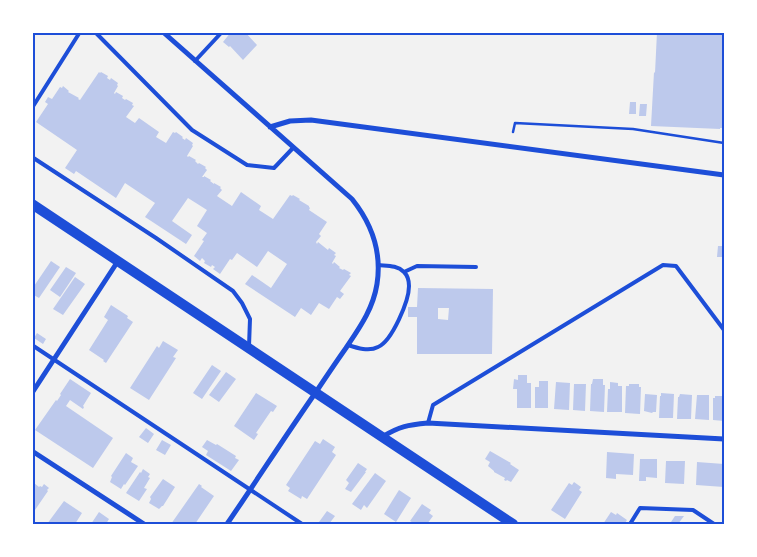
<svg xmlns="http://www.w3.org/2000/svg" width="757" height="557" font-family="Poppins,sans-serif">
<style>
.building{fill:#bdc9ec;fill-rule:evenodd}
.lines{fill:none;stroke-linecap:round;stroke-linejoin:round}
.path{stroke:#1d4ed8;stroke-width:2.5}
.service{stroke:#1d4ed8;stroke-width:4}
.minor{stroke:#1d4ed8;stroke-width:5}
.secondary{stroke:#1d4ed8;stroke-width:10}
.neatline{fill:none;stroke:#1d4ed8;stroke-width:2}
</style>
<rect width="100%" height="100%" fill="#f2f2f2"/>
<path class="building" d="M231 32H245L257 45 243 60 230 46 229 47 223 42Z
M657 32H724V128H720V129L651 126 654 72 655 73Z
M99 72 100 73 101 72 108 76 107 78 110 80 111 78 118 83 117 85 118 86 114 93 115 94 116 92 123 96 122 98 125 100 126 99 133 103 132 105 134 106 126 117 135 123 139 118 159 132 156 137 166 143 173 132 175 133 176 132 183 137 182 138 185 140 186 138 193 143 192 145 193 146 187 156 188 157 189 156 196 160 195 161 198 164 199 163 206 167 205 168 207 170 202 177H204V176L211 180 210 181 214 184V183L221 187 220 188 222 190 217 196 232 206 241 192 261 206 259 210 273 219 290 195 292 196 293 195 300 199 299 200 309 206V207L310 208 309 210 327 222 319 234 321 236 316 242 317 244 318 242 328 250 329 248 336 253 334 255 336 256 332 263 333 264 334 262 340 267 339 268 343 270 344 269 351 273 349 275 351 276 340 291 344 294 340 299 337 297 329 309 319 303 311 315 301 308 295 317 245 284 252 275 271 288 287 264 268 251 257 267 237 253 232 260 230 259 220 274 213 269 215 267 212 265 211 267 204 263 205 261 202 258 200 261 194 256 204 241 202 240 207 233 197 226 207 210 188 198 172 221 192 235 186 244 145 217 155 203 125 183 116 198 76 171 74 174 65 168 77 150 36 122 48 104 45 102 48 97 52 99 60 87 62 88 63 86 69 91 68 92 79 98 78 99 80 100Z
M630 102H636V114H629Z
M640 104H647L646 116H639Z
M718 246H724V257H717Z
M51 261 60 267 39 298 32 294V289Z
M66 267 76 273 60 297 50 290Z
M75 277 85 284 63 315 53 309Z
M418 288 493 289 492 354H417V317H408V307H417ZM438 308H449L448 320 438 319Z
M111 305 128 316 127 318 133 322 106 363 103 361 104 360 89 350 108 320 104 317Z
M37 333 46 339 43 344 34 338Z
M163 341 178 350 173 357 176 358 149 400 130 388 157 346 159 348Z
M212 365 221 371 202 399 193 393Z
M226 372 236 379 219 402 209 395Z
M518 375H527V383H531V408H517V389H513L514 379 518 380Z
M70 379 91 393 83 406 84 407 83 409 70 400 66 406 113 438 93 468 35 430 56 400 57 401 61 395 60 394Z
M593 379H603V385H605L604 412 590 411 591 384H592Z
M539 381H548V408H535V387H539Z
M556 382 570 383 569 410 554 409Z
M610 382 618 383V386H622V412H607L608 389H610Z
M574 384H586L585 411 573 410Z
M629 384H639V387H641L640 414 625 413 626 386H629Z
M256 393 277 406 273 412 271 411 256 433 258 434 254 440 234 426Z
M661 393 674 394 673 418H659L660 396H661Z
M645 394 657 395 656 412H653L652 413 644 411Z
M680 394 692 395 691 419H677L678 397H679Z
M697 395H709V420L695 419Z
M715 396H724V421L713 420V398H715Z
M146 428 154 434 148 443 139 437Z
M323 439 335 447 332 452 336 455 307 499 302 496 301 499 288 491 290 488 286 485 315 441 320 444Z
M162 440 171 445 165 455 156 450Z
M207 440 216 445 217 444 236 456 235 458 239 460 231 471 206 455 208 451 202 447Z
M490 451 511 463 510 464 519 470 511 482 507 480 506 481 504 480 505 478 494 472V471L488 466 490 462 485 459Z
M607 452 634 454 633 475 616 474V479L606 478Z
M126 453 133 458 131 462 138 466 125 485 124 484 121 489 110 482 112 477 111 476Z
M640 459H657V478L646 477V481H639Z
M666 461H685L684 484 665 483Z
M697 462 724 464V487L696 485Z
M358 463 367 469 365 472H366L351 492 345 489 349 483 346 480Z
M143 469 150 474 148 477 150 478 144 488 147 489 139 501 126 493 140 472 141 473Z
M375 473 386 481 367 508 364 505 361 510 352 504Z
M163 479 175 487 163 506H162L159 509 149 503 151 499 150 497Z
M574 482 581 487 579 490 582 492 565 519 551 510 569 483 572 485Z
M34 483 39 487 40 486 42 487 44 484 49 488 47 490 48 491 35 510 32 509V485Z
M199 484 202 486 201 487 214 496 195 524H171Z
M399 490 411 498 396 522 384 514Z
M64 501 82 513 75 524H47Z
M422 504 431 510 429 513 433 516 427 524H415L410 521Z
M327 511 335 516 329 524H323L319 522Z
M99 512 109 519 106 524H91Z
M611 512 616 515 617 513 627 520 625 523 628 524H603Z
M675 516H684L678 524H675L671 522Z"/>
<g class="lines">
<path class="path" d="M513 132 515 123 633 129 724 143"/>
<path class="service" d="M95 32 192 130 247 165 274 168 293 148
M195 61 222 32
M32 108 80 32
M32 157 156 238 233 291 242 303 250 319 249 346
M404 272 417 266 476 267
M32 345 302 524
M348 345C357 348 369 352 378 347 392 341 409 301 409 286 409 281 407 275 404 272 397 265 387 266 378 265
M428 423 433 405 663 265 676 266 724 330
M630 524 640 508 693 510 714 524"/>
<path class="minor" d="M163 32 352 199C372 224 382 252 377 284 373 309 360 327 346 348 336 362 326 377 316 392 286 435 257 480 227 524
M270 127 290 121 311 120 724 175
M32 393 118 261
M382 437C400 426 408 425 428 423L724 439
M32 451 144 524"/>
<path class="secondary" d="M32 204 513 524"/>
</g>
<rect width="757" height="557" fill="none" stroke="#ffffff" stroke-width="68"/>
<rect x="34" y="34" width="689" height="489" class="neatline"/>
</svg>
